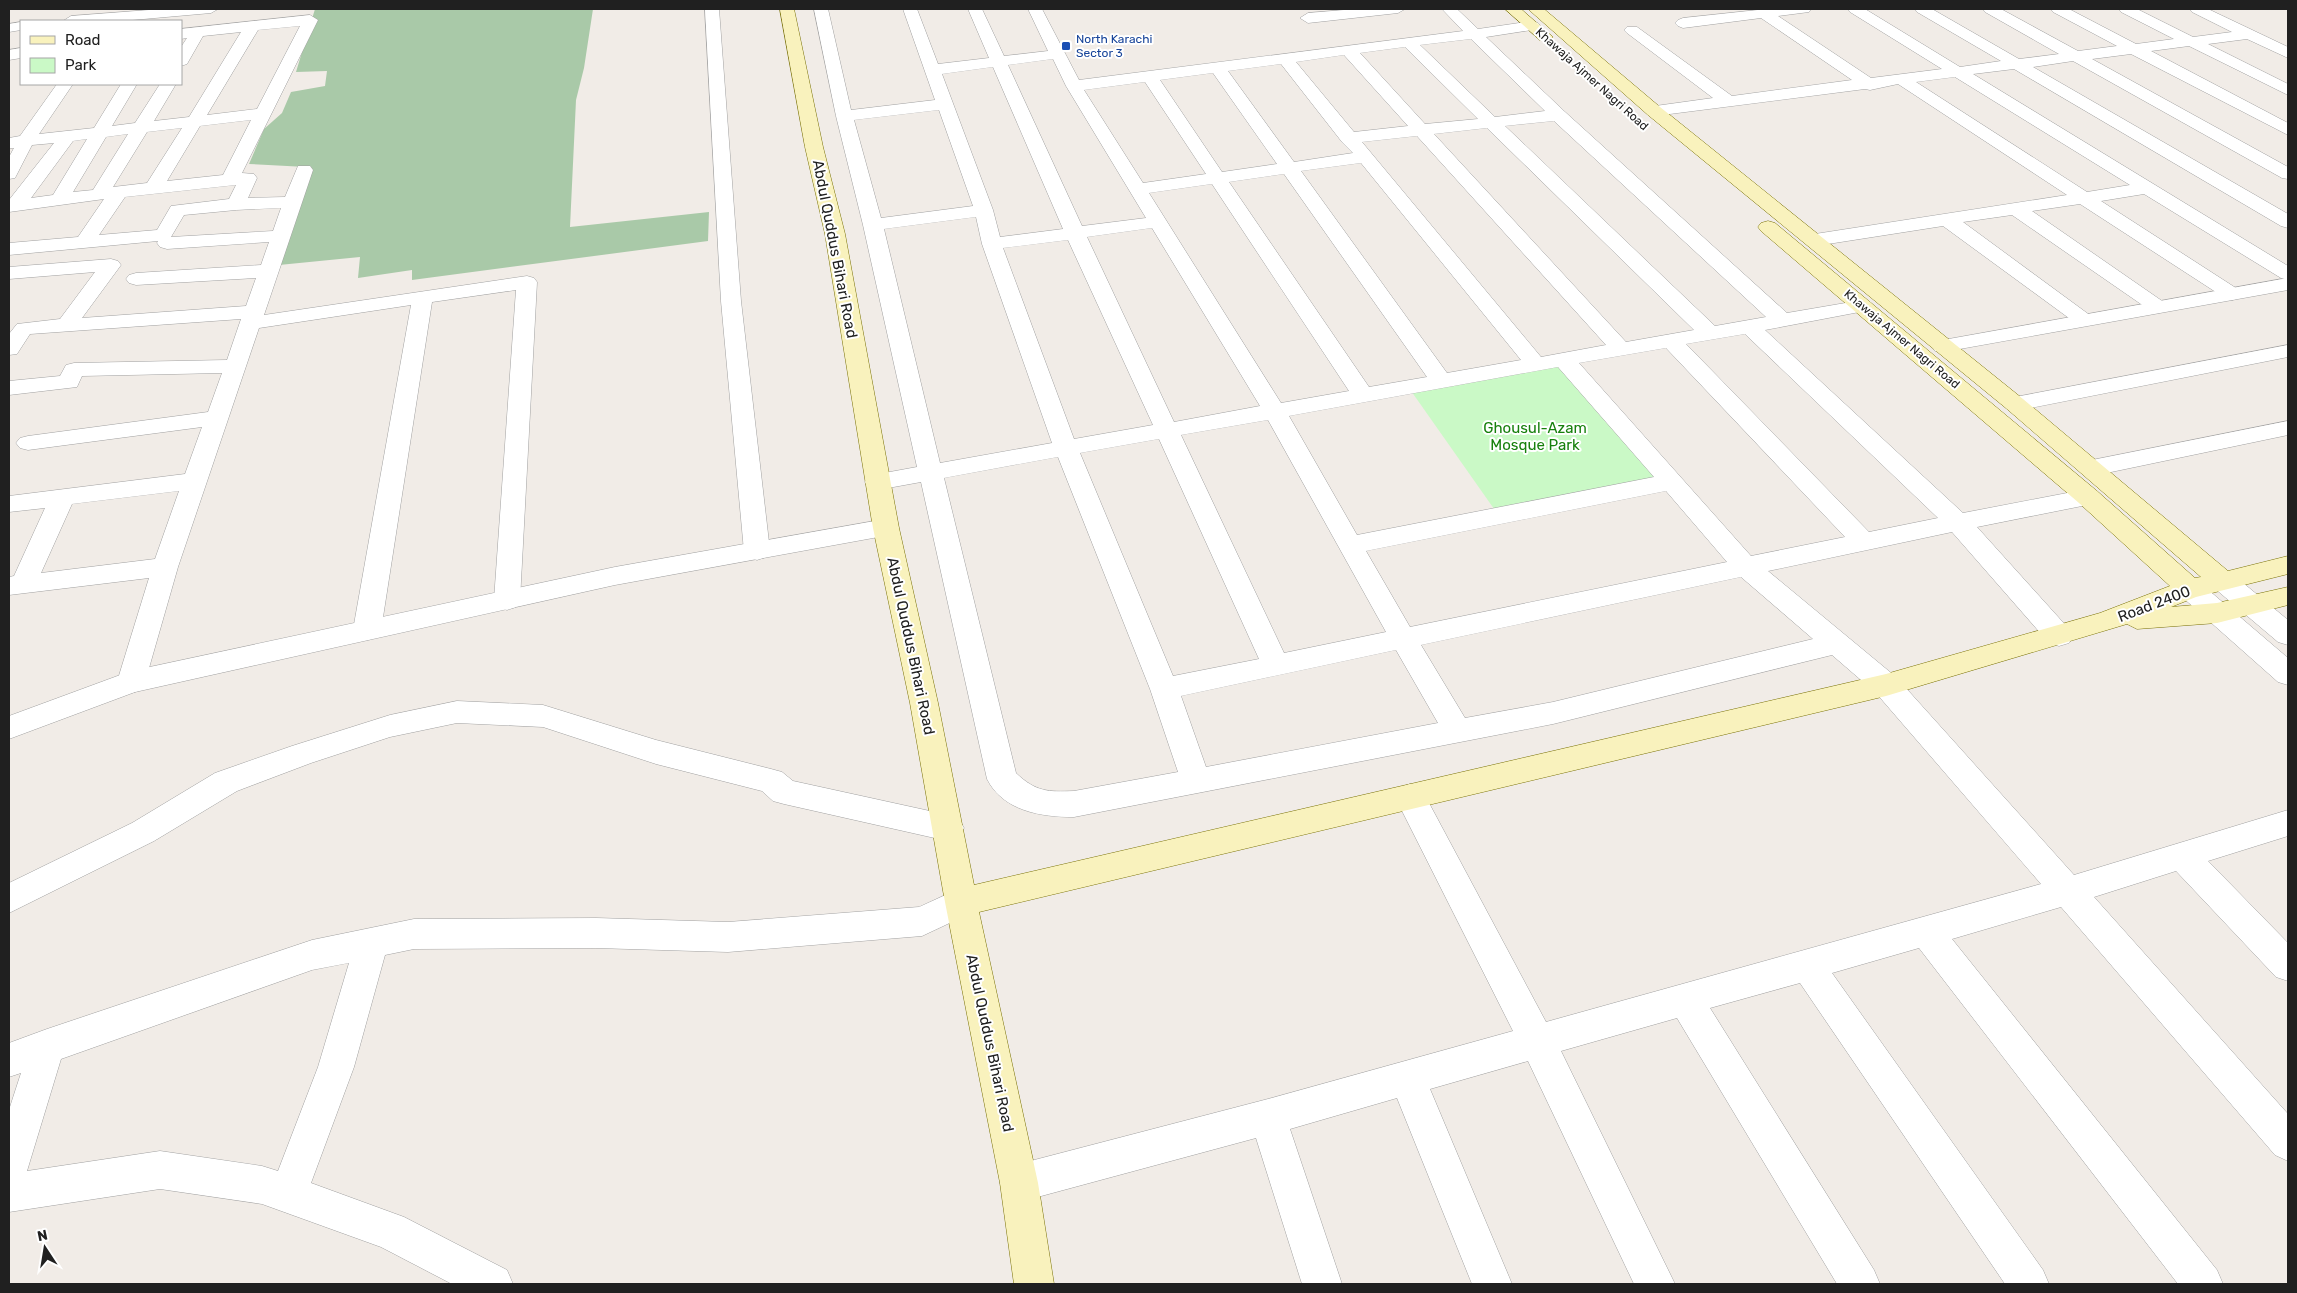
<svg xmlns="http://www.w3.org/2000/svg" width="2297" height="1293" font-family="Rubik,sans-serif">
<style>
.cemetery{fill:#a9c9a8}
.park{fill:#caf9c6}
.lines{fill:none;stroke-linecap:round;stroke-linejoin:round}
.minor-casing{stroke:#a1a1a1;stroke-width:1}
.tertiary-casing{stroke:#a1a1a1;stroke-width:1}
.secondary-casing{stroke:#797106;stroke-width:1}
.minor{fill:#fff;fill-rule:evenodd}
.tertiary{fill:#fff;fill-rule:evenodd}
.secondary{fill:#f9f2bd;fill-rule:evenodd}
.transit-dot{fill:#1a4fb4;stroke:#fff;stroke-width:2}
.labels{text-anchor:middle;stroke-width:4;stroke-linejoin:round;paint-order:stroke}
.far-transit-label{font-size:12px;fill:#164399;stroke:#fff;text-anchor:start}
.far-street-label{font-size:12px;fill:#202020;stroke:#fff}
.street-label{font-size:15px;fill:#202020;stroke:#fff}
.park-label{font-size:15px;fill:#17800d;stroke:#fff}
</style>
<rect width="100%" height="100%" fill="#f1ece7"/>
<path class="cemetery" d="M315 9H593L584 68 576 100 570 227 709 212 708 241 412 280V270L358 278 360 257 279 265 306 167 249 164 264 129 282 113 291 92 325 86 327 71 296 72Z"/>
<path class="park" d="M1564 360 1671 482 1499 516 1409 388Z"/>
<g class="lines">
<defs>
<path id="minor" d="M162 9H218L211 13 121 21H63L71 16Z
M705 9H719L741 301 770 551 766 557 757 560 748 557 744 551 721 301Z
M814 9H828L851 110 935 100 903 9H917L938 64 989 58 968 9H982L1004 56 1048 51 1028 9H1042L1079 80 1463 31 1442 9H1457L1478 29 1533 21 1538 23 1541 26 1538 29 1486 37 1564 111 1787 313 1863 300 1870 302 1873 306 1870 310 1765 330 1963 513 2088 489 2097 491 2100 497 2097 503 1977 527 2069 629 2073 636 2069 643 2059 646 2049 643 1952 532 1768 571 1896 677 2074 875 2288 810V836L2208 861 2288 943V981L2276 977 2176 871 2094 897 2288 1114V1161L2275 1155 2061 907 1952 939 2217 1270 2223 1284H2178L1919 948 1832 973 2043 1270 2049 1284H2005L1800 983 1710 1008 1874 1270 1880 1284H1837L1677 1018 1561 1051 1675 1284H1634L1528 1061 1430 1089 1512 1284H1472L1397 1098 1290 1129 1342 1284H1302L1256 1138 1019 1202 1006 1196 1000 1183 1006 1170 1019 1164 1268 1099 1513 1031 1395 797 1399 788 1410 784 1421 788 1546 1022 2041 884 1876 693 1832 655 1553 724 1074 817C1041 817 1003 811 987 779L921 482 877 490 868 488 865 482 868 476 917 467 863 225 836 116ZM1471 39 1545 111 1495 117 1420 45ZM1405 47 1478 119 1425 124 1360 53ZM1344 55 1408 126 1354 132 1296 62ZM1053 59 1066 86 1146 218 1082 226 1008 65ZM1281 64 1342 142 1353 153 1294 162 1228 71ZM993 67 1063 229 1000 237 993 210 942 74ZM1213 73 1277 164 1222 172 1160 80ZM1145 82 1206 174 1143 183 1084 90ZM939 110 973 206 881 218 854 120ZM1554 121 1766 317 1715 326 1505 126ZM1487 128 1694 330 1626 342 1434 134ZM1417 136 1606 345 1541 357 1362 142ZM1361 163 1521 360 1447 373 1301 171ZM1284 174 1427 377 1369 387 1229 182ZM1212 184 1349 391 1281 403 1149 193ZM976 217 982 244 1052 443 940 463 884 229ZM1152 228 1260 406 1174 422 1087 237ZM1068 240 1153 425 1074 439 1003 248ZM1745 334 1938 518 1869 532 1686 344ZM1666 348 1845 537 1751 556 1579 363ZM1558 367 1654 477 1357 535 1289 416ZM1268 420 1386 632 1284 653 1181 435ZM1159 439 1259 659 1173 676 1080 453ZM1058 457 1150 689 1178 772 1074 791C1048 792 1036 792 1016 773L944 478ZM1666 491 1727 562 1410 627 1366 551ZM1741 577 1813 639 1553 702 1465 718 1421 645ZM1396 650 1438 723 1206 767 1181 696Z
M1356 9H1405L1398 13 1308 23 1300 18 1308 13Z
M1767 9H1811L1809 12 1778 16 1871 78 1942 69 1850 12 1848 9H1865L1960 67 2001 61 1917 12 1915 9H1932L2019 59 2059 54 1985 12 1983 9H2001L2078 51 2117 46 2053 12 2051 9H2069L2136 44 2174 39 2121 12 2119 9H2137L2193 37 2232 32 2192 12 2190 9H2208L2288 47V58L2247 39 2208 44 2288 84V95L2189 46 2151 51 2288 123V135L2131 54 2092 59 2288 167V179L2282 178 2073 61 2033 67 2288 214V228L2281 226 2014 69 1973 74 2288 266V280L2281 278 2144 194 2101 201 2239 290 2242 294 2239 298 2232 300 2225 298 2080 204 2032 211 2165 303 2168 307 2165 311 2158 313 2151 311 2012 215 1963 222 2091 316 2095 320 2091 324 2084 326 2077 324 1943 226 1815 246 1808 244 1805 240 1808 236 1815 234 2067 195 1898 84 1870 90 1865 89 1654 116 1648 115 1646 111 1648 107 1713 98 1627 33 1624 30 1627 27H1637L1732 96 1852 80 1761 18 1683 28 1678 26 1675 23 1678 20 1683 18ZM1955 77 2130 185 2087 192 1916 82Z
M310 15 318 20 242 173 254 174 257 178 248 198 285 197 298 166H310L313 170 264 315 527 276 534 278 537 282 520 600 516 607 507 610 498 607 494 600 516 290 432 302 381 630 377 637 367 640 357 637 353 630 411 305 259 328 178 567 145 682 141 690 131 693 121 690 117 682 149 578 9 595V577L14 576 45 508 9 512V496L185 474 202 427 28 450 20 448 16 443 20 438 28 436 208 412 222 373 82 376 77 387 9 395V381L60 376 66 365 74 363 227 360 241 319 30 334 17 354 9 355V334L17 324 60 319 95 272 9 279V267L111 259 118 261 121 265 82 318 246 306 256 278 136 285 129 283 126 279 129 275 136 273 261 265 269 242 167 249 160 247 157 243 158 241 9 255V243L78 237 104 199 9 212V200L54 143 32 145 15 178 9 179V157L14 148H9V138L20 136 57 84H73L39 134 94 128 121 84H137L112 126 135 123 160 84H176L154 121 189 117 241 32 203 36 187 64 181 66V47L187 38 181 39V29ZM300 26 257 109 207 115 258 30ZM251 120 223 175 167 181 200 126ZM182 128 147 183 113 187 147 132ZM128 134 93 190 73 192 106 137ZM87 139 53 195 31 198 73 141ZM236 185 229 199 171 206 157 230 99 235 125 197ZM281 208 273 231 171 237 184 215 236 210ZM179 491 155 559 41 573 72 504Z
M21 22V30L9 32V24Z
M21 48V58L9 60V50Z
M2288 345V357L2015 411 2007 409 2004 404 2007 399 2015 397Z
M2288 421V435L2092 476 2084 473 2080 468 2084 463 2092 460Z
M457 701 543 705 656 740 771 769 782 772 793 781 948 815 959 819 964 828 959 837 948 841 784 804 773 801 762 791 656 764 543 727 457 723 390 737 311 763 237 791 154 841 9 913V883L132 823 215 773 292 746 390 715Z
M961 888 973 892 977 902 973 912 922 936 728 952 596 948 414 949 385 955 354 1067 311 1183 404 1217 507 1270 513 1284H452L381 1247 262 1204 160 1189 9 1212V1110L21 1073 9 1077V1043L47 1029 312 940 414 919 596 918 728 922 919 907ZM349 963 318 1067 278 1171 262 1166 160 1151 27 1171 61 1059 312 970Z"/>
<path id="tertiary" d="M2288 278V290L1943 352 1935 351 1932 346 1935 341 1943 340Z
M886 519 895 522 899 528 895 534 615 585 135 692 9 739V716L131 671 615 567Z
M2222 571 2231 573 2288 620V645L2278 642 2213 587 2209 580 2213 573Z
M2190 580 2199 582 2288 658V685L2278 682 2181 596 2177 589 2181 582Z"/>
<path id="secondary" d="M780 9H794L823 147 845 234 899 528 938 703 974 885 1886 674 2100 613 2170 586 2079 503 1761 231 1758 227 1761 223 1768 221 1775 223 2097 491 2195 578 2201 577 2007 409 1648 115 1528 9H1544L1660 107 2023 399 2228 571 2288 556V574L2196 597 2171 607 2217 603 2288 587V605L2217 623 2137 629 2127 624 1886 696 979 912 1038 1183 1054 1284H1014L1000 1183 945 902 910 703 873 528 825 234 805 147Z
M1505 9H1521L1553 37 1550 40H1540Z"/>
</defs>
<use href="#minor" class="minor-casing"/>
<use href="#tertiary" class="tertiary-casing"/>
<use href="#secondary" class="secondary-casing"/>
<use href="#minor" class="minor"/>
<use href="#tertiary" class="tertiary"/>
<use href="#secondary" class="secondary"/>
</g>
<rect class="transit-dot" x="1061" y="41" width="10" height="10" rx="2.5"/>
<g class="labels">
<g class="far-transit-label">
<text x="1076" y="43">North Karachi<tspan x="1076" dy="14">Sector 3</tspan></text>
</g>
<g class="far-street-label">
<text transform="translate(1592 79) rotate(42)" y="4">Khawaja Ajmer Nagri Road</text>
<text transform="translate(1902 339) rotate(40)" y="4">Khawaja Ajmer Nagri Road</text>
</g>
<g class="street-label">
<text transform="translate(835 249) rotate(79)" y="5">Abdul Quddus Bihari Road</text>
<text transform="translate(2154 604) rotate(-21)" y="5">Road 2400</text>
<text transform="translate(911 646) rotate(78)" y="5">Abdul Quddus Bihari Road</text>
<text transform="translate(990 1043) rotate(78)" y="5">Abdul Quddus Bihari Road</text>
</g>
<g class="park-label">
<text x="1535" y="433">Ghousul-Azam<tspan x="1535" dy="17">Mosque Park</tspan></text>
</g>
</g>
<rect width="2297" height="1293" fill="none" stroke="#202020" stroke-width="20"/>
<rect x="20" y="20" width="162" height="65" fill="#ffffff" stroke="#a6a6a6"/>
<rect x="30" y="36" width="25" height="8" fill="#f9f2bd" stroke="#a6a6a6"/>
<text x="65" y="45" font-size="15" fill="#202020">Road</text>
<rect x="30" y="58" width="25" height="15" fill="#caf9c6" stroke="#a6a6a6"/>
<text x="65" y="70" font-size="15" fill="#202020">Park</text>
<g transform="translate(45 1248) rotate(348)" stroke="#ffffff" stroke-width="4" paint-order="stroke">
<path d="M0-4L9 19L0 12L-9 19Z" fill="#202020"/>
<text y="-8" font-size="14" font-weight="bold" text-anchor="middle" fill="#202020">N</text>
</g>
</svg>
